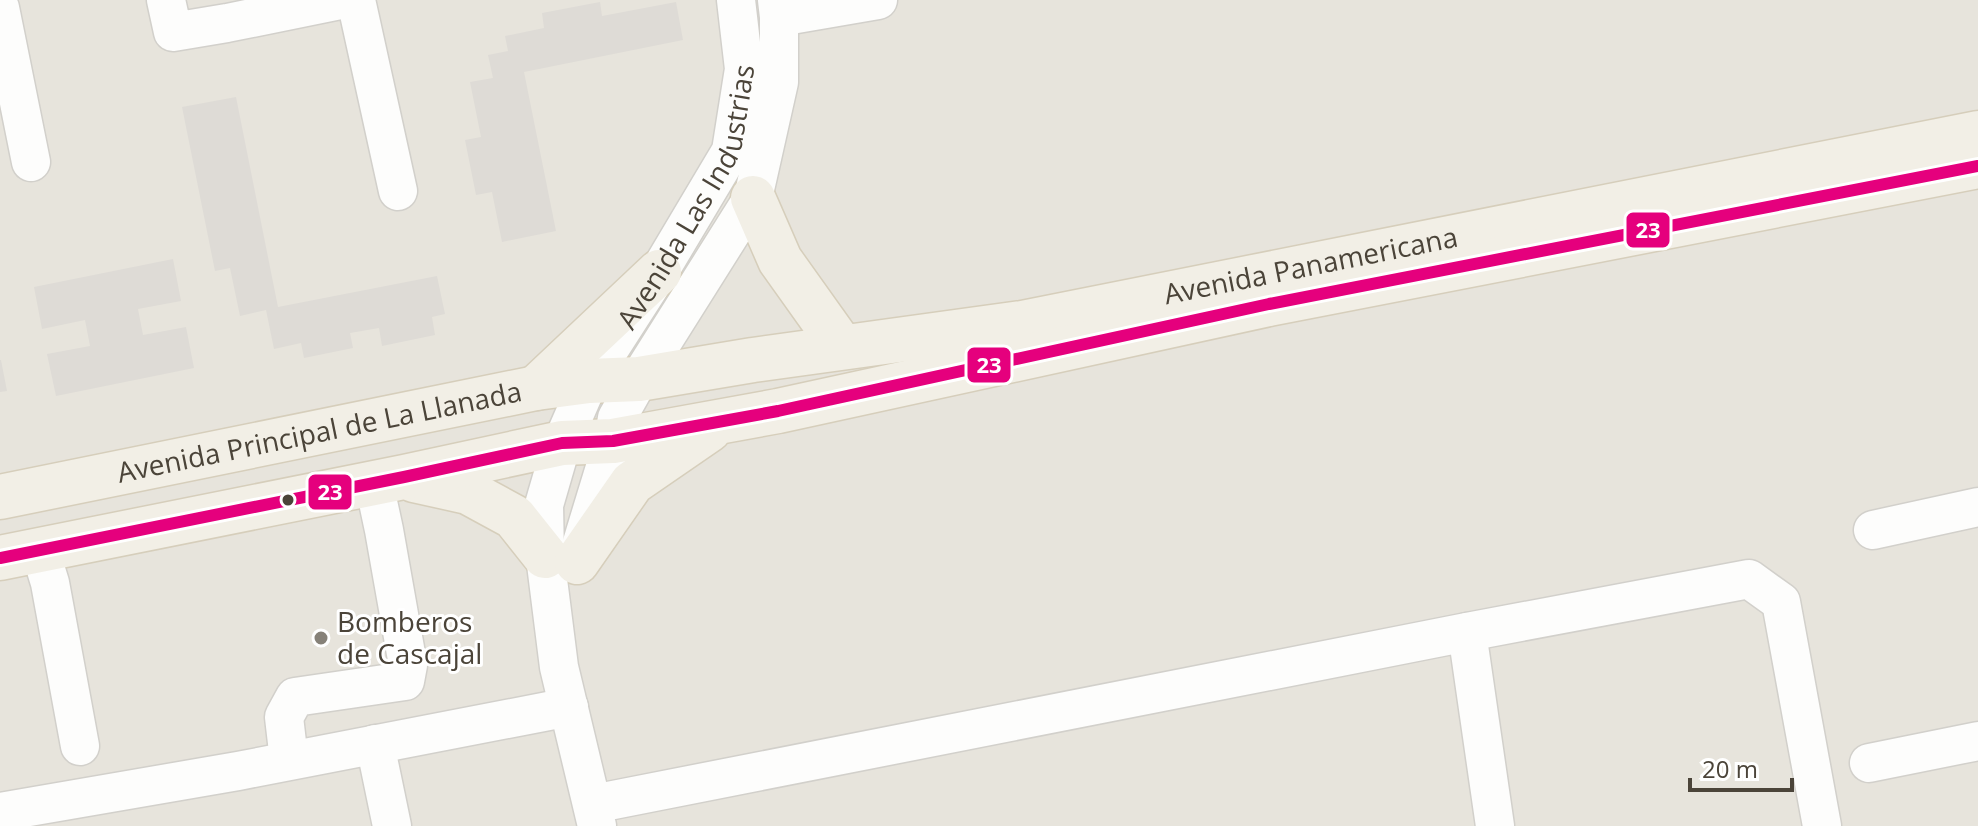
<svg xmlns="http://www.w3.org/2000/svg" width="1978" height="826" font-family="'Open Sans',sans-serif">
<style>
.residential{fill:#e7e4dc}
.building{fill:#dedbd6}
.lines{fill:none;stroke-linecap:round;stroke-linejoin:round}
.minor-casing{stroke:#d2d0cb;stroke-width:41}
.major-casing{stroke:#d6cebb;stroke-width:47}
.minor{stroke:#fdfdfc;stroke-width:38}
.major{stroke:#f2efe6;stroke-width:44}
.bus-1-casing{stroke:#fff;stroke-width:18}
.bus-1{stroke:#e5007d;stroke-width:12}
.bus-dot{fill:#4b4439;stroke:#fff;stroke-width:3}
.poi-dot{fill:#868178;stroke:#fff;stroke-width:3}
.labels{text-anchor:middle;stroke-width:6;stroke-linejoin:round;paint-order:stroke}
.street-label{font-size:28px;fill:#4b4439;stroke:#fff}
.poi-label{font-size:28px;fill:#4b4439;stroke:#fff;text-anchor:start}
.line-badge{stroke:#fff;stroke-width:3}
.badge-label{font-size:22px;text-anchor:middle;font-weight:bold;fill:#fff}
</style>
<rect width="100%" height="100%" fill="#f4f2ee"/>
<path class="residential" d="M0 0H1978V826H0Z"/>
<path class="building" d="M600 2 602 16 676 2 683 40 524 72 556 231 502 242 492 192 476 195 465 140 481 137 470 82 493 78 488 55 508 51 505 36 544 28 542 13Z
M236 97 278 307 437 276 445 314 432 317 435 335 382 346 379 328 350 333 353 348 304 358 301 343 274 349 266 310 240 316 230 268 215 271 182 107Z
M173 259 181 301 138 309 143 335 186 327 194 368 56 396 47 354 90 346 85 320 42 329 34 287Z
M0 360H1L7 391 0 392Z"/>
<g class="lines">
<defs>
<g id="minor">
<path d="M166 0 173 32 227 23 341 0"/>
<path d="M356 0 398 191"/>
<path d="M0 8 31 162"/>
<path d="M779 17 878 0"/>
<path d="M1873 530 1978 507"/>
<path d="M581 546 613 441 617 418 639 379 753 198 779 82V17L777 0"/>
<path d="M40 550 50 583 80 746"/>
<path d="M1467 632 1495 826"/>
<path d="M375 744 392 826"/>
<path d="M289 760 284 717 295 697 405 681 408 665 384 530 374 483"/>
<path d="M1869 763 1978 741"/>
<path d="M593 804 1467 632 1749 579 1781 602 1822 826"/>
<path d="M0 812 238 771 569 707"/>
<path id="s1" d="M597 826 559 667 545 556 544 505 562 443 589 381 659 272 731 151 744 69 736 0"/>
</g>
<g id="major">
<path d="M753 198 780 260 842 347"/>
<path d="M536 388 659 272"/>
<path d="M414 480 468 492 514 517 545 556"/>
<path id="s2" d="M0 497 536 388 589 381 639 379 753 360 1022 323 1978 133"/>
<path d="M0 558 404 477 562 443 613 441 778 411 1269 304 1978 166"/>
<path d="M577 562 632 483 709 430"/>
</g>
</defs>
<use href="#minor" class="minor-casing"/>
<use href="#major" class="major-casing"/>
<use href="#minor" class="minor"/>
<use href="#major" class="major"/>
<defs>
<path id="bus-1" d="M0 558 404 477 562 443 613 441 778 411 1269 304 1978 166"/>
</defs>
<use href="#bus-1" class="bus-1-casing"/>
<use href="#bus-1" class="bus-1"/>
</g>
<circle class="bus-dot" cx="288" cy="500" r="7"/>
<circle class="poi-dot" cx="321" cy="638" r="8"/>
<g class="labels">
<g class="street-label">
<text dy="10" stroke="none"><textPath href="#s1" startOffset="670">Avenida Las Industrias</textPath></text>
<text dy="10" stroke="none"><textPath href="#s2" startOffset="1332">Avenida Panamericana</textPath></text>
<text dy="10" stroke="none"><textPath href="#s2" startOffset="326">Avenida Principal de La Llanada</textPath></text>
</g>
<g class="poi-label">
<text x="337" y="632">Bomberos<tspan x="337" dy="32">de Cascajal</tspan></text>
</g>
</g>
<g class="line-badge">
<rect x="1625" y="211" width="46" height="38" rx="8" fill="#e5007d"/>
<rect x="966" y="346" width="46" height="38" rx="8" fill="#e5007d"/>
<rect x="307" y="473" width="46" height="38" rx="8" fill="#e5007d"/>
</g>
<g class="badge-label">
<text x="1648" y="238">23</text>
<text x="989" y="373">23</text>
<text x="330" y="500">23</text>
</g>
<path d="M1690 778v12h102v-12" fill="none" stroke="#4b4439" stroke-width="4"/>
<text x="1702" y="778" font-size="24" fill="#4b4439" stroke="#ffffff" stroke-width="6" paint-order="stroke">20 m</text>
</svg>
